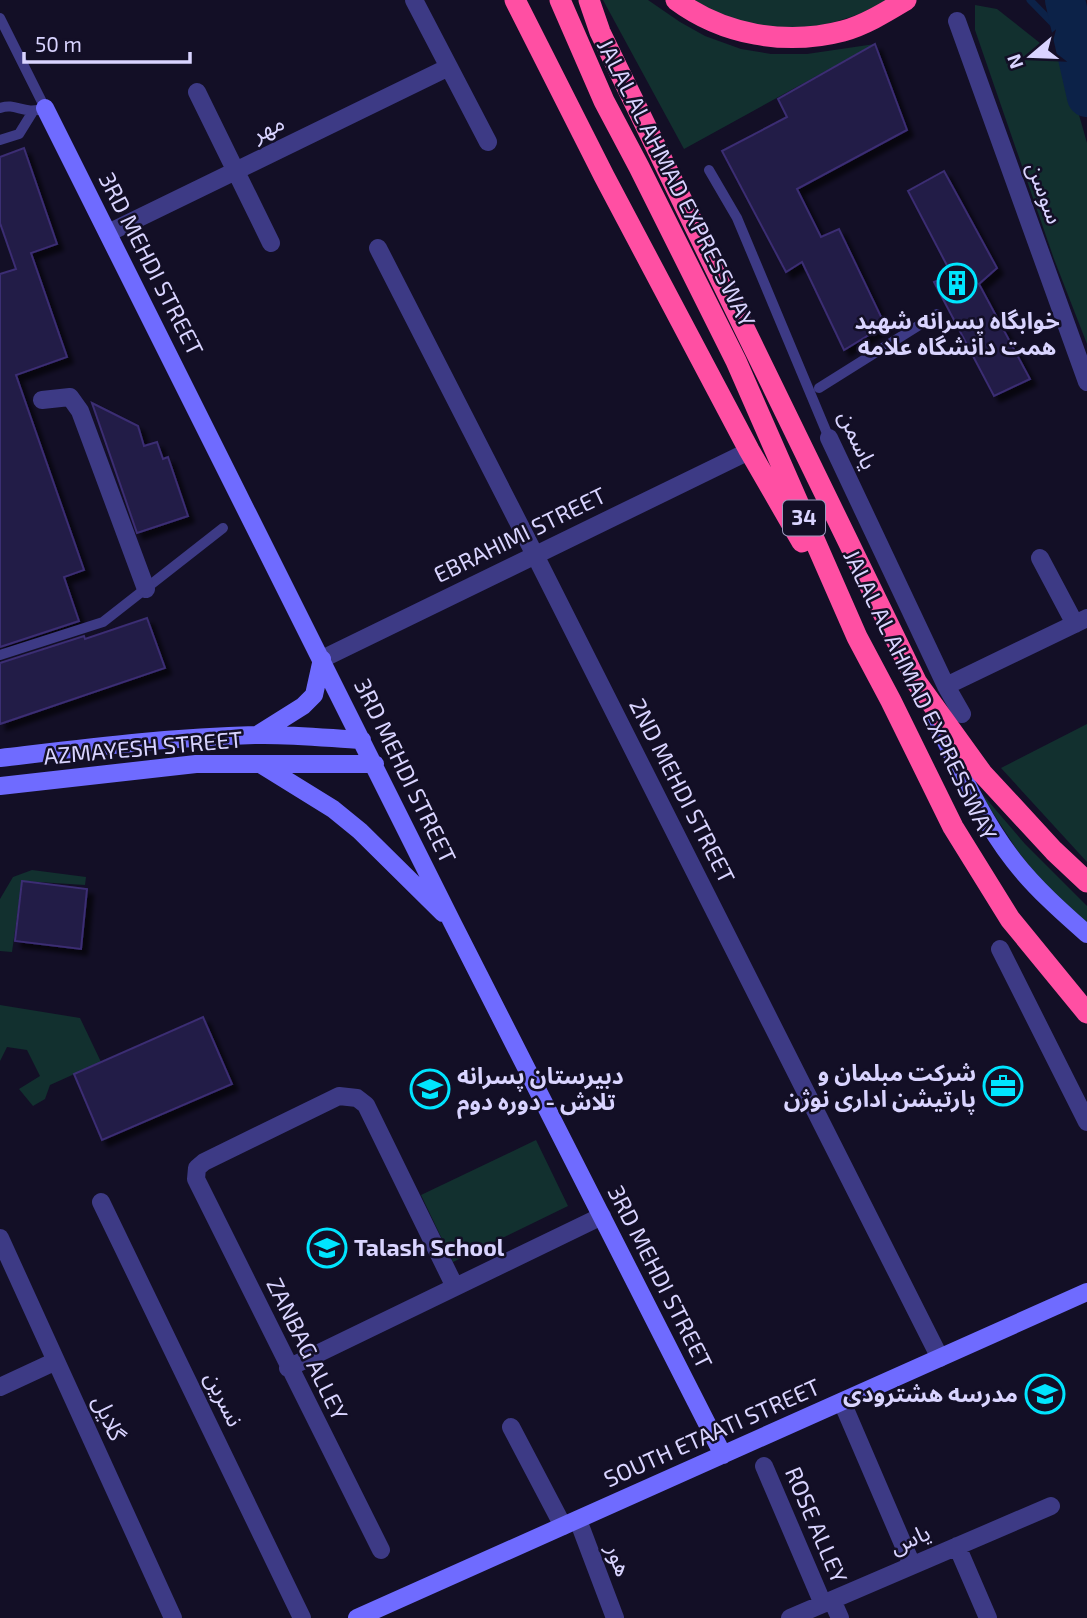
<svg xmlns="http://www.w3.org/2000/svg" width="1087" height="1618" font-family="'Exo 2','Noto Sans Arabic',sans-serif">
<style>
.green{fill:#12302f}
.lines{fill:none;stroke-linecap:round;stroke-linejoin:round}
.stream{stroke:#0c2248;stroke-width:7}
.river{stroke:#0c2248;stroke-width:40}
.building{fill:#241b47;stroke:#3b2d73;stroke-width:2;filter:url(#shadow)}
.lane{stroke:#3d3a85;stroke-width:10}
.street{stroke:#3d3a85;stroke-width:18}
.secondary{stroke:#6f6bff;stroke-width:18}
.highway{stroke:#ff4fa3;stroke-width:21}
.labels{text-anchor:middle;stroke-width:5;stroke-linejoin:round;paint-order:stroke}
.shield{fill:#130f26;stroke:#9e99be;stroke-width:2}
.shield-label{font-size:21px;font-weight:bold;fill:#d9d4ff}
.street-label{font-size:23px;fill:#d9d4ff;stroke:#130f26}
.poi-label{font-size:23px;font-weight:bold;fill:#d9d4ff;stroke:#130f26;text-anchor:end}
</style>
<defs>
<filter id="shadow"><feDropShadow dx="6" dy="6" stdDeviation="2" flood-color="#0009"/></filter>
</defs>
<rect width="100%" height="100%" fill="#130f26"/>
<path class="green" d="M603 0H648L680 22 705 36 741 49 771 54H807L875 44 684 149Z
M694 0H889C823 35 759 41 694 0Z
M975 5 997 9 1064 62 1087 143V344L1054 259 975 30Z
M1087 724V862L1001 768Z
M977 788 1025 844 1087 906V926L1045 886 1017 850Z
M32 870 86 877 85 885 22 881 12 952 0 951V899L13 877Z
M0 1005 80 1018 101 1062 50 1085 45 1099 33 1106 19 1089 40 1076 27 1050 7 1047 0 1061Z
M536 1140 568 1206 453 1262 421 1195Z"/>
<g class="lines">
<path class="stream" d="M1030 0 1074 45"/>
<path class="river" d="M1065 0 1087 97"/>
</g>
<path class="building" d="M875 44 907 130 797 189 821 237 839 229 885 325 844 350 802 262 786 272 722 151 787 117 778 99Z
M24 148 57 244 31 253 67 357 16 375 84 570 64 577 79 621 0 647V274L16 269 0 223V157Z
M944 171 997 268 979 284 1030 379 994 396 934 282 952 275 908 191Z
M92 403 138 426 144 446 157 442 163 459 168 457 188 516 137 533Z
M147 618 165 668 0 724V663L84 636 85 639Z
M22 881 87 889 81 949 15 941Z
M203 1017 232 1084 102 1140 74 1074Z"/>
<g class="lines">
<path class="lane" d="M0 18 45 108C23 116 17 102 0 108
M0 140 19 134 32 113
M709 170 737 218 829 438
M819 388 937 314
M0 655 103 622 223 528"/>
<path class="street" d="M414 0 488 142
M957 21 1087 382
M197 92 271 243
M108 233 449 67
M378 248 535 555 940 1358
M42 400 70 397 80 411 146 589
M829 438 946 686 962 714 954 700
M1040 558 1075 624
M322 659 741 455
M946 686 1087 618
M1000 949 1087 1122
M101 1202 302 1618
M0 1238 173 1618
M288 1368 602 1216
M0 1387 56 1361
M842 1402 912 1565
M511 1427 563 1526
M764 1466 823 1604
M578 1520 615 1618
M957 1546 988 1618
M381 1550 196 1179 197 1168 204 1162 339 1096 357 1098 366 1105 455 1287
M832 1600 840 1618
M790 1618 1051 1506"/>
<path class="secondary" d="M45 108 452 922 723 1455
M935 719C959 768 981 819 1014 861 1035 888 1062 912 1087 934
M257 735 303 706 314 695 322 659
M0 758C85 748 170 737 255 735 291 734 327 738 362 740
M262 765 333 809 360 831 443 913
M0 786 196 764H375
M357 1618 1087 1292"/>
<path class="highway" d="M515 0 604 176 749 450 802 542
M560 0 604 101 639 167 736 361 857 637 891 701 953 827 1010 919 1087 1013
M589 0 600 32 917 683 982 773 1054 851 1087 882
M676 0C723 35 786 46 843 31 865 25 886 12 906 0"/>
</g>
<defs>
<symbol id="building-ring" viewBox="-11 -11 22 22"><circle r="9.5" fill="#130f26" stroke="#00e5ff" stroke-width="1.5"/><path d="M-4-6H4V6H1V3H-1V6H-4ZM-2.5-4.3h1.7v1.8h-1.7ZM.8-4.3h1.7v1.8H.8ZM-2.5-1h1.7V.8h-1.7ZM.8-1h1.7V.8H.8Z" fill="#00e5ff"/></symbol>
<symbol id="office-ring" viewBox="-11 -11 22 22"><circle r="9.5" fill="#130f26" stroke="#00e5ff" stroke-width="1.5"/><path d="M-6-3h4V-5.5h4V-3h4V5H-6ZM-1-4.5V-3h2v-1.5ZM-6 0V1H6V0Z" fill="#00e5ff"/></symbol>
<symbol id="school-ring" viewBox="-11 -11 22 22"><circle r="9.5" fill="#130f26" stroke="#00e5ff" stroke-width="1.5"/><path d="M0-5L7-2L0 1L-7-2ZM-4 1L0 2.5L4 1V4Q0 6-4 4Z" fill="#00e5ff"/></symbol>
</defs>
<g fill-rule="evenodd">
<use href="#building-ring" x="935" y="261" width="44" height="44"/>
<use href="#office-ring" x="981" y="1064" width="44" height="44"/>
<use href="#school-ring" x="408" y="1067" width="44" height="44"/>
<use href="#school-ring" x="305" y="1226" width="44" height="44"/>
<use href="#school-ring" x="1023" y="1372" width="44" height="44"/>
</g>
<g class="labels">
<rect class="shield" x="783" y="500.5" width="42" height="35" rx="5"/>
<g class="shield-label">
<text x="804" y="525">34</text>
</g>
<g class="street-label">
<text transform="translate(268 128) rotate(-26)" y="8">مهر</text>
<text transform="translate(676 183) rotate(63)" y="8">JALAL AL AHMAD EXPRESSWAY</text>
<text transform="translate(1045 193) rotate(70)" y="8">سوسن</text>
<text transform="translate(151 264) rotate(63)" y="8">3RD MEHDI STREET</text>
<text transform="translate(858 440) rotate(66)" y="8">یاسمن</text>
<text transform="translate(520 535) rotate(-26)" y="8">EBRAHIMI STREET</text>
<text transform="translate(920 695) rotate(64)" y="8">JALAL AL AHMAD EXPRESSWAY</text>
<text transform="translate(143 748) rotate(-5)" y="8">AZMAYESH STREET</text>
<text transform="translate(405 771) rotate(64)" y="8">3RD MEHDI STREET</text>
<text transform="translate(682 791) rotate(63)" y="8">2ND MEHDI STREET</text>
<text transform="translate(660 1277) rotate(63)" y="8">3RD MEHDI STREET</text>
<text transform="translate(307 1349) rotate(64)" y="8">ZANBAG ALLEY</text>
<text transform="translate(224 1399) rotate(64)" y="8">نسرین</text>
<text transform="translate(109 1418) rotate(66)" y="8">گلایل</text>
<text transform="translate(712 1433) rotate(-24)" y="8">SOUTH ETAATI STREET</text>
<text transform="translate(816 1525) rotate(67)" y="8">ROSE ALLEY</text>
<text transform="translate(910 1539) rotate(-23)" y="8">یاس</text>
<text transform="translate(619 1560) rotate(69)" y="8">هور</text>
</g>
<g class="poi-label">
<text x="957" y="329" text-anchor="middle">خوابگاه پسرانه شهید<tspan x="957" dy="26">همت دانشگاه علامه</tspan></text>
<text x="976" y="1081">شرکت مبلمان و<tspan x="976" dy="26">پارتیشن اداری نوژن</tspan></text>
<text x="457" y="1084" text-anchor="start">دبیرستان پسرانه<tspan x="457" dy="26">تلاش - دوره دوم</tspan></text>
<text x="354" y="1256" text-anchor="start">Talash School</text>
<text x="1018" y="1402">مدرسه هشترودی</text>
</g>
</g>
<g transform="translate(1031 56) rotate(251)" stroke="#130f26" stroke-width="5" paint-order="stroke">
<path d="M0-5L12 26L0 18L-12 26Z" fill="#d9d4ff"/>
<text y="-10" font-size="19" font-weight="bold" text-anchor="middle" fill="#d9d4ff">N</text>
</g>
<path d="M24 52v10h166v-10" fill="none" stroke="#d9d4ff" stroke-width="3.5"/>
<text x="35" y="52" font-size="21" fill="#d9d4ff" stroke="#130f26" stroke-width="5" paint-order="stroke">50 m</text>
</svg>
